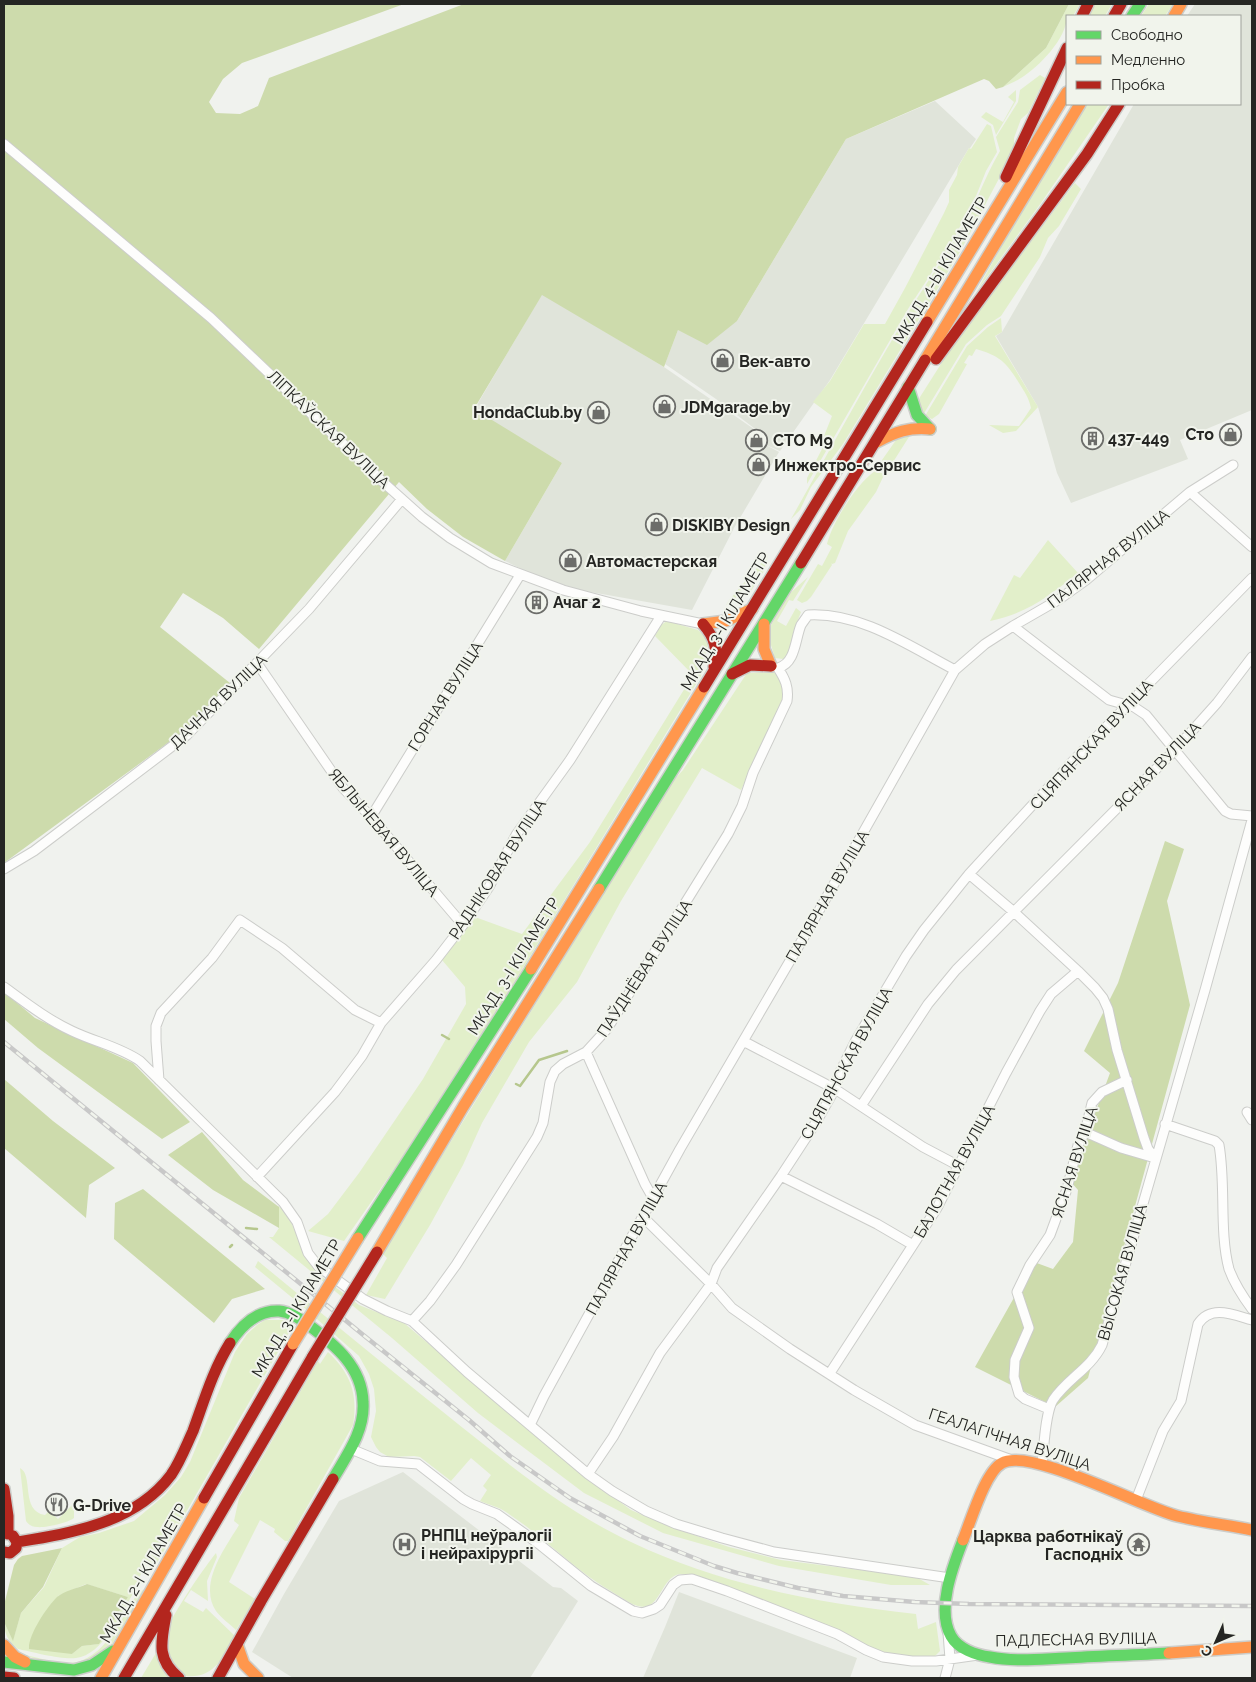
<svg xmlns="http://www.w3.org/2000/svg" width="1256" height="1682" font-family="Raleway,sans-serif">
<style>
.built{fill:#e0e4da}
.green{fill:#e2efca;fill-rule:evenodd}
.forest{fill:#cddbac}
.lines{fill:none;stroke-linecap:round;stroke-linejoin:round}
.stream{stroke:#b6c78d;stroke-width:2.5}
.street-casing{stroke:#cccdca;stroke-width:11}
.fast-casing{stroke:#cccdca;stroke-width:14}
.slow-casing{stroke:#cccdca;stroke-width:14}
.jam-casing{stroke:#cccdca;stroke-width:14}
.street{stroke:#fdfdfc;stroke-width:9}
.fast{stroke:#63d668;stroke-width:11}
.slow{stroke:#ff974d;stroke-width:11}
.jam{stroke:#b3261e;stroke-width:11}
.rail-casing{stroke:#c8c8c8;stroke-width:4.5}
.rail{stroke:#f1f4ec;stroke-width:2.5;stroke-dasharray:8;stroke-linecap:butt}
.slow-bridge-casing{stroke:#cecfcd;stroke-width:14;stroke-linecap:butt}
.jam-bridge-casing{stroke:#cecfcd;stroke-width:14;stroke-linecap:butt}
.slow-bridge{stroke:#ff974d;stroke-width:11}
.jam-bridge{stroke:#b3261e;stroke-width:11}
.labels{text-anchor:middle;stroke-width:4;stroke-linejoin:round;paint-order:stroke}
.street-label{font-size:16px;fill:#252623;stroke:#f1f4ec}
.poi-label{font-size:16px;font-weight:bold;fill:#252623;stroke:#f1f4ec;text-anchor:start}
</style>
<rect width="100%" height="100%" fill="#f0f2ee"/>
<path class="built" d="M1195 4H1252V410L1180 440 1188 459 1071 503 1057 473 1038 407 996 336 1002 332 1134 104H1240V16H1187Z
M935 101 976 139 970 148H969L830 380 780 451 764 444 779 452 734 528 692 610 585 591 543 579 505 561 562 463 474 410 542 294 664 367 767 438 716 399 665 364 678 330 737 321 846 139Z
M403 1472 553 1587 561 1588 578 1601 530 1678H293L252 1652 284 1594 339 1501Z
M679 1592 857 1658 850 1678H643L665 1627Z"/>
<path class="green" d="M1069 4H1080L1073 16H1067C1067 38 1039 67 1021 78 1015 82 1009 84 1003 87L1046 48Z
M1095 4H1112L1105 16H1089Z
M1149 4H1173L1165 16H1141Z
M1040 75 1045 78 1028 113 1021 119 1014 138V148L1012 154 960 252 843 444 811 487 800 510 791 519C830 450 867 381 908 313 924 286 943 260 959 233 975 207 984 178 1000 151L996 137 1018 102 1020 90Z
M1016 90V101L996 135 993 125 981 117 986 112 1003 122 1014 102 1008 97Z
M1087 104H1109L1041 203 976 292 1017 219Z
M987 124 991 126 997 152 986 171 976 196 953 240 908 309 807 484V478L822 449 824 436 832 416 813 402 830 381 864 324H885L905 288 944 213 949 202V190L957 175 958 167 969 148 971 149Z
M1075 183 1081 189 1059 226 1048 238 1040 257 1001 316 987 325 966 344 923 415 918 402 920 397 953 345Z
M1001 318 1002 332 995 336 1038 407 1016 431 1003 433 989 425 1019 426 1031 408C1029 398 1024 391 1019 383 1006 362 1000 356 976 349L972 356 969 355 964 363 967 364 939 414 932 419 925 416 967 346 988 327Z
M914 429 888 470 884 467 882 460 901 433Z
M875 471 880 472 884 475 876 492 848 531 835 563 832 564 831 563 832 565 811 597 807 601 802 603 797 600 818 564 822 566 832 547 827 544C832 523 857 483 875 471Z
M1048 540 1078 573C1049 596 1028 613 990 621L1014 575 1020 578Z
M768 555 764 571 749 594 741 590 736 598 726 605 730 599Z
M808 577 793 601 789 600 777 621 786 626 796 608 801 612 794 630 788 655 783 659 775 658 767 632 789 594Z
M667 621 698 630 709 640 701 676 509 991 397 1165 344 1241 308 1231 328 1214 359 1173 423 1079 466 1004 465 987 442 960 475 917 522 934 590 842 693 675 655 636 661 625Z
M773 672C787 679 784 697 780 709L741 790 702 768 621 901 577 982 529 1042 482 1123 463 1165 430 1225 385 1299 366 1295 387 1258 382 1253 673 781 683 770 747 673Z
M278 1206 287 1213 305 1254 310 1264 318 1274 359 1305 404 1323 586 1477 631 1510 668 1526 729 1547 781 1560 916 1577 930 1585H891L779 1566 663 1533 584 1493 478 1413 392 1338 269 1237H273L279 1228Z
M258 1261C326 1317 394 1373 463 1428 516 1470 569 1513 631 1542 721 1585 818 1603 916 1614L918 1629 936 1622 940 1651 934 1657C905 1660 868 1655 847 1634L692 1575C688 1575 684 1574 680 1574 660 1577 661 1612 638 1606 630 1604 621 1597 614 1593 573 1570 541 1533 501 1509 495 1506 486 1504 480 1501L487 1490 483 1486 491 1475 471 1458 451 1481 420 1457 414 1456 389 1457 380 1452 376 1447 371 1437 376 1411 374 1389 369 1374 359 1356 301 1305 255 1267Z
M265 1320H282L294 1324 154 1568 146 1565 134 1587V1592C121 1613 103 1655 76 1658 63 1660 32 1652 18 1649 9 1642 4 1634 4 1622L13 1640 21 1613 44 1587 62 1548 80 1537 99 1533 134 1521 165 1495 181 1477 190 1462 235 1352 247 1334 257 1325ZM86 1584 128 1597 98 1644 82 1646 72 1654 58 1596Z
M328 1352C351 1374 358 1394 353 1425L288 1541H285L274 1532 275 1529 260 1520 229 1582 255 1599 236 1630C230 1624 221 1618 216 1611 198 1584 225 1548 239 1525L234 1521 239 1498 318 1361 320 1364Z
M20 1468C34 1475 20 1511 45 1515L49 1511 58 1519 73 1504 74 1506V1518C68 1523 45 1528 37 1527 32 1527 29 1525 26 1521Z
M216 1553 217 1557 207 1581 208 1601 191 1590 184 1601 203 1612 206 1608 236 1637C221 1660 212 1682 179 1675 175 1667 164 1651 163 1643 163 1626 204 1568 216 1553Z
M144 1590 108 1651 68 1669 20 1654C34 1656 56 1664 70 1663 104 1661 122 1617 139 1591Z
M156 1653 171 1678H141Z"/>
<path class="forest" d="M4 4H404L242 63 223 79 209 102 216 113 240 114 258 106 269 78 464 4H1069L1046 48 1003 87 996 89 989 81 984 79 846 139 737 321 707 345 678 330 664 367 542 295 474 409 562 463 505 561 463 537 427 509 399 482 259 649 223 618 183 593 160 627 230 683 184 731 4 863Z
M1165 841 1184 849 1167 901 1190 1005 1088 1378 1055 1407 975 1367 1034 1262 1053 1269 1073 1242 1078 1190 1070 1181 1110 1073 1084 1051 1118 983Z
M4 992 35 1018 133 1063 190 1122 162 1139 38 1048 4 1019Z
M4 1079 53 1121 115 1168 89 1185 86 1218 4 1148Z
M202 1132 243 1180 279 1207V1228L213 1190 168 1155Z
M143 1189 265 1289 232 1299 214 1323 114 1239 115 1203Z
M62 1548 43 1587 21 1613 13 1641 4 1622V1605L14 1565 18 1559 22 1556Z
M87 1584 128 1597 99 1644 82 1646 72 1654 29 1649C28 1635 47 1607 57 1597 64 1591 78 1588 87 1584Z"/>
<g class="lines">
<path class="stream" d="M442 1035 449 1039
M516 1084 520 1086 539 1060 567 1051
M246 1228 257 1229
M230 1247 232 1245"/>
<defs>
<path id="street" d="M4 144 211 318 383 482 422 517 450 538 491 563 563 590 641 611 703 624
M1190 492 1252 547
M1013 626 1109 700 1134 707 1146 715 1225 811 1231 814 1252 816
M257 663 343 788 371 817 463 925
M778 668C796 663 795 639 801 625 803 622 806 618 808 615 861 612 909 646 955 670
M371 817 520 575
M4 869 34 851 187 735 309 609 402 499
M969 874 1014 912 1078 971 1095 988 1103 998 1108 1009 1117 1050 1144 1138 1148 1149 1155 1158
M4 987C26 1003 48 1020 72 1031 95 1042 120 1047 140 1061L283 1202 297 1222 308 1253 318 1266 363 1299 387 1311 412 1321 467 1372 588 1474 612 1491 646 1511 676 1524 722 1538 774 1552 950 1578
M743 1041 835 1089 923 1147 959 1166
M586 1052 645 1184 653 1198
M159 1080 156 1041V1026L161 1013 212 958 240 920 282 948 355 1010 381 1023
M861 1106 928 1004 956 970 1174 751 1217 703 1252 657
M1247 1112 1252 1120
M1165 1124 1215 1141 1219 1145C1226 1184 1219 1232 1229 1269 1234 1283 1243 1297 1252 1309
M1085 1132 1121 1148 1155 1158
M781 1176 877 1224 913 1245
M257 1177 335 1092 362 1056 381 1023 436 960 463 925 489 887 516 835 570 760 661 616
M643 1217 711 1284 732 1308 790 1349 854 1390 915 1425 1009 1459
M412 1321 430 1301 456 1265 537 1137 543 1123 550 1082 555 1071 563 1064 586 1052 607 1029 728 834 742 806 753 773 787 701C789 687 785 679 778 668
M830 1373 937 1208 1006 1073 1040 1011 1051 994 1078 971
M1049 1409 1025 1399 1019 1394 1014 1377 1015 1360 1029 1328 1017 1292 1030 1265 1050 1235 1067 1189 1078 1145 1085 1132 1092 1103 1102 1092 1127 1080
M530 1425 544 1396 680 1149 808 930 955 670 985 644 1013 626 1058 600 1086 580 1190 492 1233 465
M351 1449 380 1461 418 1464 463 1499 472 1504 497 1514 539 1544 591 1586 633 1611 642 1613 654 1609 660 1605 673 1585 680 1580 692 1579 727 1591 837 1634 866 1650 883 1657 912 1661H936L978 1655
M1042 1464C1044 1448 1045 1413 1053 1400 1067 1379 1091 1368 1102 1345L1205 990 1252 820
M588 1474 613 1437 660 1353 711 1284 717 1268 781 1176 815 1124 835 1089 839 1074 856 1040 906 956 924 930 969 874 1071 763 1252 578
M1136 1500 1163 1431 1181 1401 1198 1324C1211 1304 1234 1315 1252 1320
M945 1678 950 1659 948 1633"/>
<path id="fast" d="M1132 16 1140 4
M908 387 917 415 930 429
M599 889 801 563
M358 1238 531 969
M230 1343C241 1326 257 1310 279 1311 291 1312 300 1319 310 1326 335 1345 362 1367 363 1402 365 1431 347 1455 333 1479
M963 1540C953 1566 936 1609 951 1636 958 1649 976 1655 990 1657 1015 1662 1041 1659 1066 1658 1101 1656 1135 1655 1169 1653
M4 1662 74 1670 92 1665 113 1651"/>
<path id="slow" d="M1174 16 1181 4
M927 322 1067 92
M925 360 1080 104
M877 442C895 432 909 427 930 429
M703 624 726 621 752 609
M764 624V649L771 666
M531 969 704 687
M377 1252 463 1107 599 889
M963 1540C971 1521 985 1472 1002 1463 1030 1447 1142 1507 1177 1516 1202 1522 1227 1525 1252 1530
M237 1644 244 1664 258 1678
M4 1645 15 1657 25 1662
M1169 1653 1252 1647
M101 1678 204 1498"/>
<path id="jam" d="M1082 16 1088 4
M1114 16 1121 4
M1087 154 1119 104
M1006 177 1067 48
M936 359 1087 154
M801 563 925 360
M703 624C715 638 718 649 714 667
M732 674 750 665 771 666
M704 687 927 322
M4 1489 8 1516V1534
M204 1498 293 1344
M17 1542C72 1533 135 1523 171 1475 180 1462 186 1446 193 1431 204 1401 213 1370 230 1343
M4 1552 10 1553 16 1548 17 1542 13 1536
M166 1615C161 1642 156 1659 179 1678
M4 1677 14 1678
M124 1678 313 1356
M218 1678 261 1601 333 1479"/>
</defs>
<use href="#street" class="street-casing"/>
<use href="#fast" class="fast-casing"/>
<use href="#slow" class="slow-casing"/>
<use href="#jam" class="jam-casing"/>
<use href="#street" class="street"/>
<use href="#fast" class="fast"/>
<use href="#slow" class="slow"/>
<use href="#jam" class="jam"/>
<defs>
<path id="rail" d="M4 1042 367 1338 469 1420 510 1456 570 1498 640 1536 714 1566 737 1573 798 1588 843 1596 915 1602 969 1604 1252 1606"/>
</defs>
<use href="#rail" class="rail-casing"/>
<use href="#rail" class="rail"/>
<defs>
<path id="slow-bridge" d="M293 1344 358 1238"/>
<path id="jam-bridge" d="M313 1356 377 1252"/>
</defs>
<use href="#slow-bridge" class="slow-bridge-casing"/>
<use href="#jam-bridge" class="jam-bridge-casing"/>
<use href="#slow-bridge" class="slow-bridge"/>
<use href="#jam-bridge" class="jam-bridge"/>
</g>
<defs>
<symbol id="shop-ring" viewBox="-11 -11 22 22"><circle r="9.5" fill="#f1f4ec" stroke="#6c6d6a" stroke-width="1.5"/><path d="M-5-2.5h2.3a2.7 3.5 0 0 1 5.4 0H5L5.5 6h-11ZM-1.5-2.5h3a1.5 2.3 0 0 0-3 0Z" fill="#6c6d6a"/></symbol>
<symbol id="building-ring" viewBox="-11 -11 22 22"><circle r="9.5" fill="#f1f4ec" stroke="#6c6d6a" stroke-width="1.5"/><path d="M-4-6H4V6H1V3H-1V6H-4ZM-2.5-4.3h1.7v1.8h-1.7ZM.8-4.3h1.7v1.8H.8ZM-2.5-1h1.7V.8h-1.7ZM.8-1h1.7V.8H.8Z" fill="#6c6d6a"/></symbol>
<symbol id="restaurant-ring" viewBox="-11 -11 22 22"><circle r="9.5" fill="#f1f4ec" stroke="#6c6d6a" stroke-width="1.5"/><path d="M-5-6h1v4h1v-4h1v4h1v-4h1v5L-1.5 .5V6h-2V.5L-5-1ZM5-6V6H3V1.5H1.5Q1.5-4 5-6Z" fill="#6c6d6a"/></symbol>
<symbol id="hospital-ring" viewBox="-11 -11 22 22"><circle r="9.5" fill="#f1f4ec" stroke="#6c6d6a" stroke-width="1.5"/><path d="M-5-5h3v3.5h4V-5h3V5h-3V1.5h-4V5h-3Z" fill="#6c6d6a"/></symbol>
<symbol id="temple-ring" viewBox="-11 -11 22 22"><circle r="9.5" fill="#f1f4ec" stroke="#6c6d6a" stroke-width="1.5"/><path d="M0-6L5-2H3V0L6.5 2.5H4V6H1.5V3h-3V6H-4V2.5H-6.5L-3 0V-2H-5Z" fill="#6c6d6a"/></symbol>
</defs>
<g fill-rule="evenodd">
<use href="#shop-ring" x="710" y="348" width="25" height="25"/>
<use href="#shop-ring" x="652" y="394" width="25" height="25"/>
<use href="#shop-ring" x="586" y="400" width="25" height="25"/>
<use href="#shop-ring" x="1218" y="422" width="25" height="25"/>
<use href="#building-ring" x="1080" y="426" width="25" height="25"/>
<use href="#shop-ring" x="744" y="428" width="25" height="25"/>
<use href="#shop-ring" x="746" y="452" width="25" height="25"/>
<use href="#shop-ring" x="644" y="512" width="25" height="25"/>
<use href="#shop-ring" x="558" y="548" width="25" height="25"/>
<use href="#building-ring" x="524" y="590" width="25" height="25"/>
<use href="#restaurant-ring" x="44" y="1492" width="25" height="25"/>
<use href="#hospital-ring" x="392" y="1532" width="25" height="25"/>
<use href="#temple-ring" x="1126" y="1532" width="25" height="25"/>
</g>
<g class="labels">
<g class="street-label">
<text transform="translate(940 270) rotate(-59)" y="6">МКАД, 4-Ы КІЛАМЕТР</text>
<text transform="translate(329 429) rotate(44)" y="6">ЛІПКАЎСКАЯ ВУЛІЦА</text>
<text transform="translate(1108 558) rotate(-38)" y="6">ПАЛЯРНАЯ ВУЛІЦА</text>
<text transform="translate(725 621) rotate(-59)" y="6">МКАД, 3-І КІЛАМЕТР</text>
<text transform="translate(445 696) rotate(-58)" y="6">ГОРНАЯ ВУЛІЦА</text>
<text transform="translate(218 701) rotate(-44)" y="6">ДАЧНАЯ ВУЛІЦА</text>
<text transform="translate(1091 744) rotate(-47)" y="6">СЦЯПЯНСКАЯ ВУЛІЦА</text>
<text transform="translate(1157 766) rotate(-46)" y="6">ЯСНАЯ ВУЛІЦА</text>
<text transform="translate(384 832) rotate(50)" y="6">ЯБЛЫНЕВАЯ ВУЛІЦА</text>
<text transform="translate(497 869) rotate(-57)" y="6">РАДНІКОВАЯ ВУЛІЦА</text>
<text transform="translate(827 896) rotate(-60)" y="6">ПАЛЯРНАЯ ВУЛІЦА</text>
<text transform="translate(513 966) rotate(-58)" y="6">МКАД, 3-І КІЛАМЕТР</text>
<text transform="translate(644 968) rotate(-57)" y="6">ПАЎДНЁВАЯ ВУЛІЦА</text>
<text transform="translate(846 1063) rotate(-61)" y="6">СЦЯПЯНСКАЯ ВУЛІЦА</text>
<text transform="translate(1074 1162) rotate(-72)" y="6">ЯСНАЯ ВУЛІЦА</text>
<text transform="translate(954 1171) rotate(-61)" y="6">БАЛОТНАЯ ВУЛІЦА</text>
<text transform="translate(626 1248) rotate(-61)" y="6">ПАЛЯРНАЯ ВУЛІЦА</text>
<text transform="translate(1122 1272) rotate(-74)" y="6">ВЫСОКАЯ ВУЛІЦА</text>
<text transform="translate(296 1308) rotate(-59)" y="6">МКАД, 3-І КІЛАМЕТР</text>
<text transform="translate(1010 1439) rotate(18)" y="6">ГЕАЛАГІЧНАЯ ВУЛІЦА</text>
<text transform="translate(143 1573) rotate(-60)" y="6">МКАД, 2-І КІЛАМЕТР</text>
<text transform="translate(1076 1639) rotate(-1)" y="6">ПАДЛЕСНАЯ ВУЛІЦА</text>
</g>
<g class="poi-label">
<text x="739" y="367">Век-авто</text>
<text x="681" y="413">JDMgarage.by</text>
<text x="582" y="418" text-anchor="end">HondaClub.by</text>
<text x="1214" y="440" text-anchor="end">Сто</text>
<text x="1108" y="444">437-449</text>
<text x="773" y="446">СТО М9</text>
<text x="774" y="471">Инжектро-Сервис</text>
<text x="672" y="531">DISKIBY Design</text>
<text x="586" y="567">Автомастерская</text>
<text x="553" y="608">Ачаг 2</text>
<text x="73" y="1511">G-Drive</text>
<text x="421" y="1541">РНПЦ неўралогіі<tspan x="421" dy="18">і нейрахірургіі</tspan></text>
<text x="1123" y="1542" text-anchor="end">Царква работнікаў<tspan x="1123" dy="18">Гасподніх</tspan></text>
</g>
</g>
<rect width="1256" height="1682" fill="none" stroke="#252623" stroke-width="10"/>
<rect x="1066" y="15" width="175" height="90" fill="#f1f4ec" stroke="#9fa29c"/>
<rect x="1076" y="31" width="25" height="8" fill="#63d668" stroke="#9fa29c"/>
<text x="1111" y="40" font-size="15" fill="#252623">Свободно</text>
<rect x="1076" y="56" width="25" height="8" fill="#ff974d" stroke="#9fa29c"/>
<text x="1111" y="65" font-size="15" fill="#252623">Медленно</text>
<rect x="1076" y="81" width="25" height="8" fill="#b3261e" stroke="#9fa29c"/>
<text x="1111" y="90" font-size="15" fill="#252623">Пробка</text>
<g transform="translate(1216 1642) rotate(225)" stroke="#f1f4ec" stroke-width="4" paint-order="stroke">
<path d="M0-4L9 19L0 12L-9 19Z" fill="#252623"/>
<text y="-8" font-size="14" font-weight="bold" text-anchor="middle" fill="#252623">С</text>
</g>
</svg>
